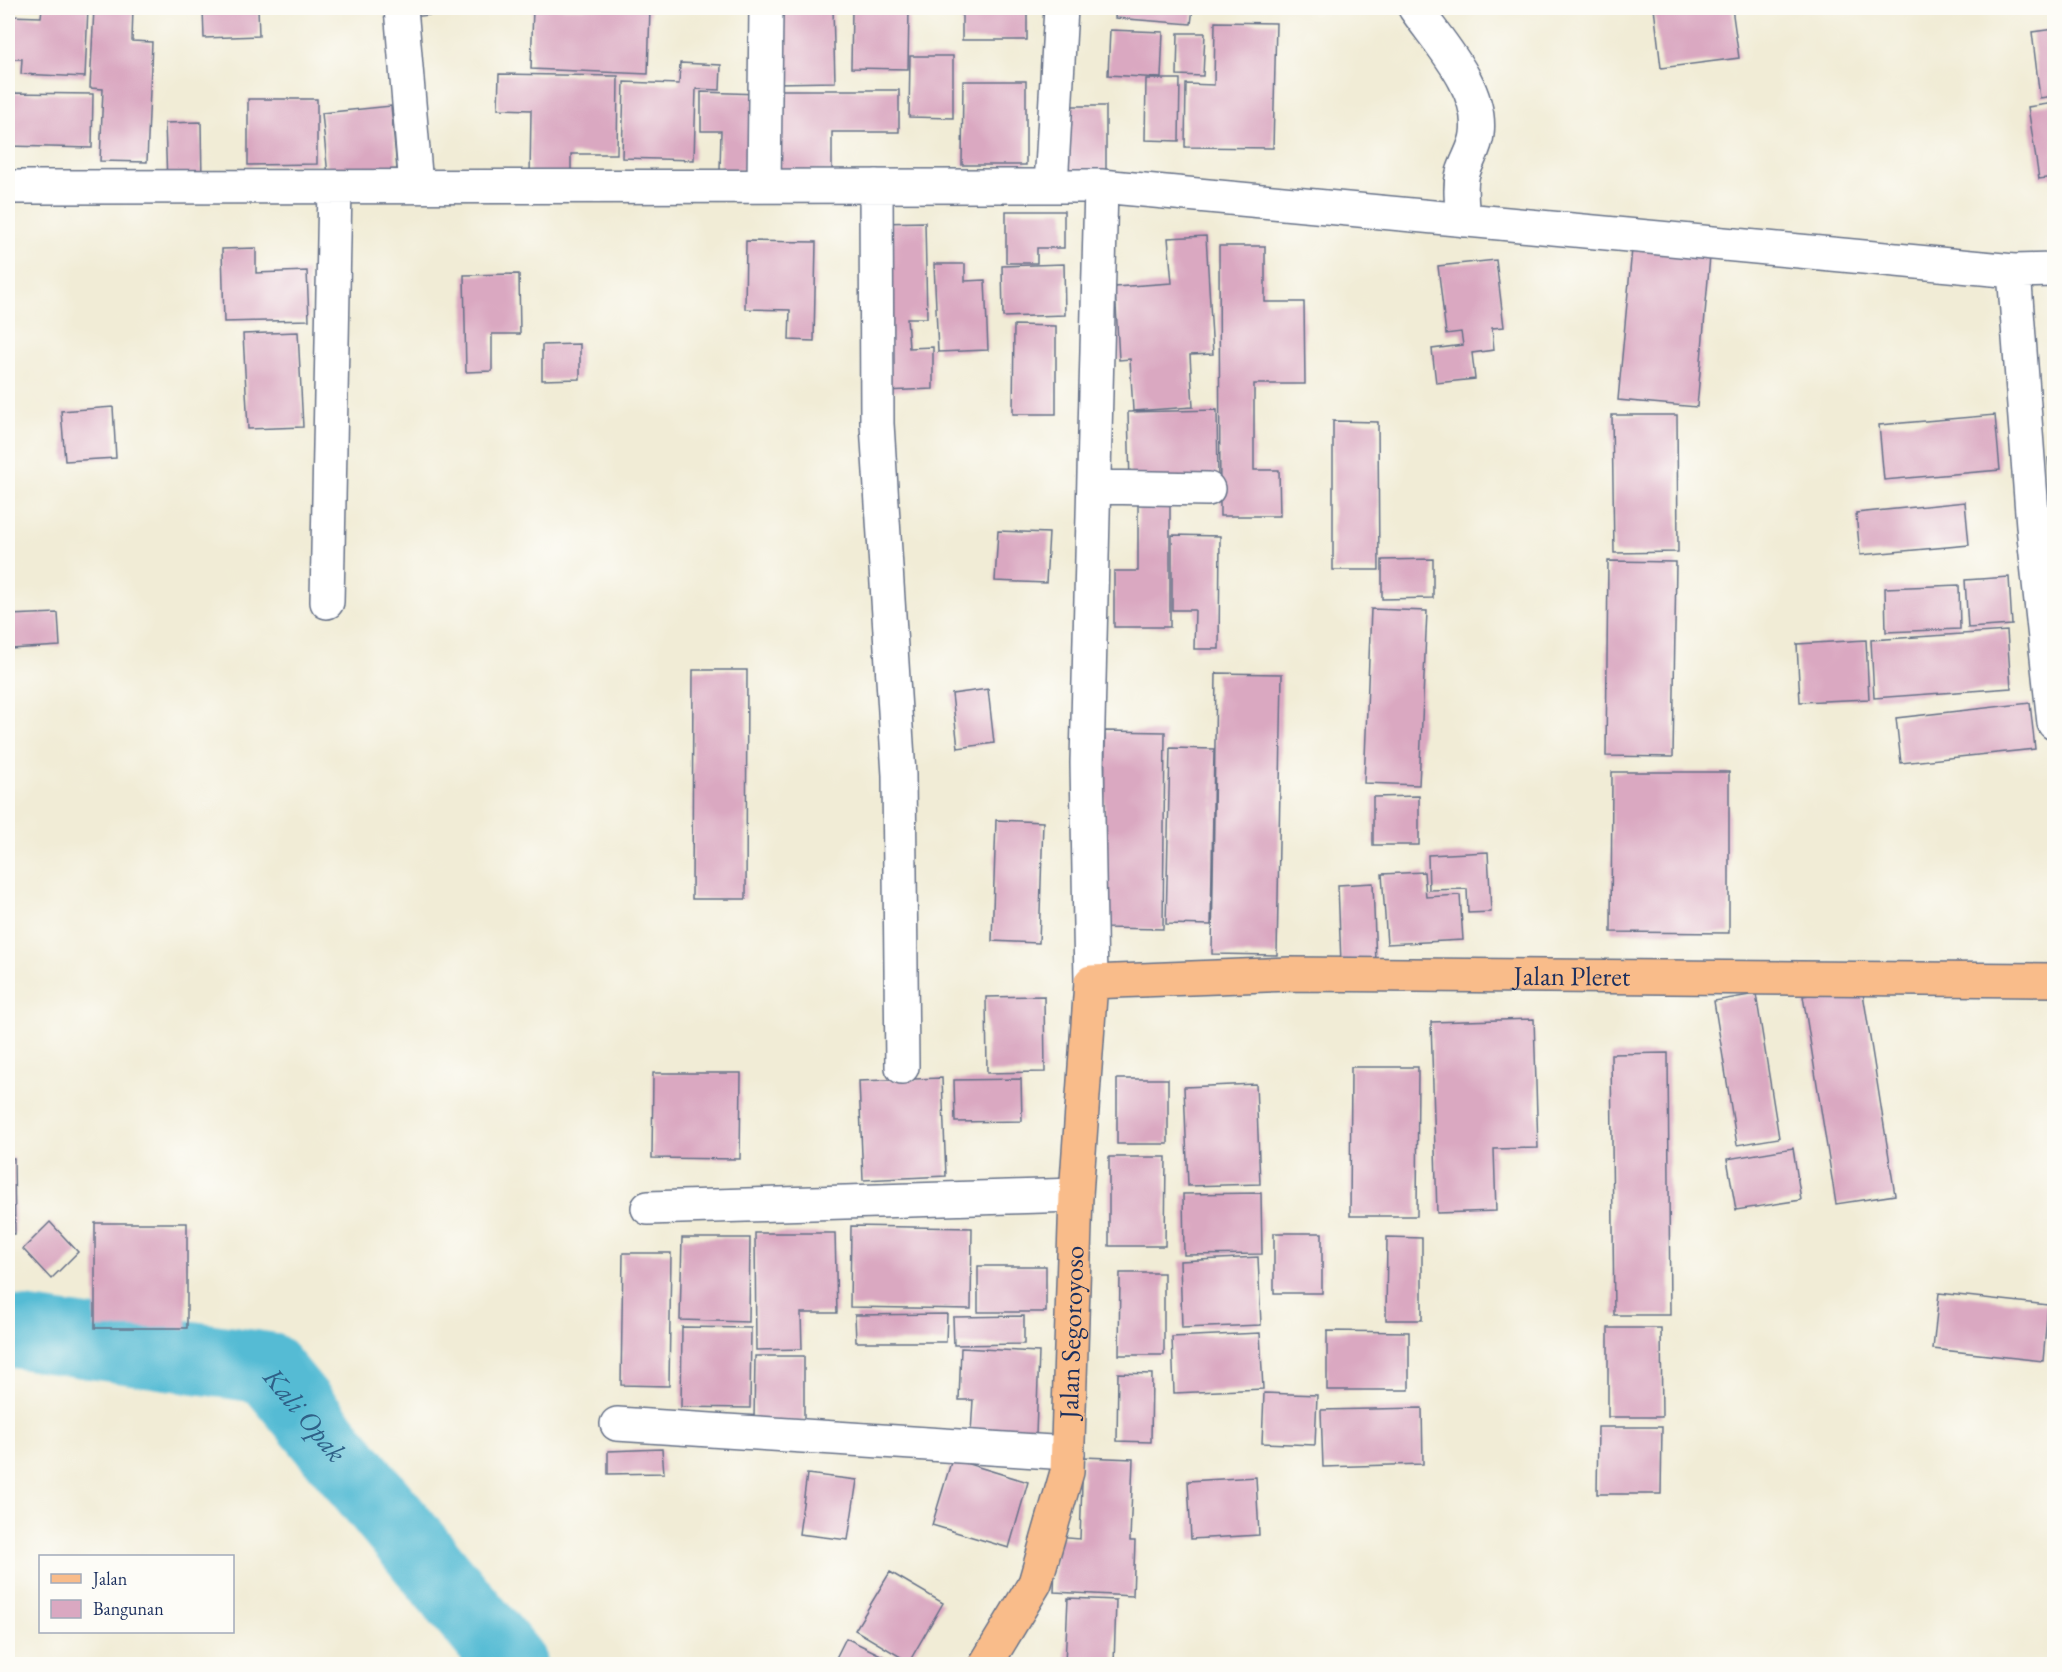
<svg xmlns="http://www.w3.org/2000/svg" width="2062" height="1672" font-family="'EB Garamond',serif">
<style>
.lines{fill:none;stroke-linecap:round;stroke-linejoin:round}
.river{stroke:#55bbd4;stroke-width:72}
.building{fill:#daa8c1}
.minor-casing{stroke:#667188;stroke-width:36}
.major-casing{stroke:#667188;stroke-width:36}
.minor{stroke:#fff;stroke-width:33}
.major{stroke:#f9bc8a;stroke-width:33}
.labels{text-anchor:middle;stroke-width:4.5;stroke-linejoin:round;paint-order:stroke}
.street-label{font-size:27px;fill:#1b2f5e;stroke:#fdfcf7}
.water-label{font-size:28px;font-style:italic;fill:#2f6087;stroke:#fdfcf7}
</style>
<rect width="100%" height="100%" fill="#fdfcf7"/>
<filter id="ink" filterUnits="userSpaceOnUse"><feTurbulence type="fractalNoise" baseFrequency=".0167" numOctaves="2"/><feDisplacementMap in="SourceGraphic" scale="12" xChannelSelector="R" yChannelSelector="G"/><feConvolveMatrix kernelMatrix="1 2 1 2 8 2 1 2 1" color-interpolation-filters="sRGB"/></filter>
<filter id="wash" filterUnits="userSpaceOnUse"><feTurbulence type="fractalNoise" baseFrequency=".008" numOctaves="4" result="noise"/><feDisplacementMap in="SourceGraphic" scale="24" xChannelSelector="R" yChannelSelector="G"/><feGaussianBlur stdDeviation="1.35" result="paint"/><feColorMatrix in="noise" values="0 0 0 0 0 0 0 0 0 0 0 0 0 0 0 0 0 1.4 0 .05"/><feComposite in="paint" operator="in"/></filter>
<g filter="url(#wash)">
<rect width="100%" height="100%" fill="#f1ecd6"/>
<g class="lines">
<path class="river" id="s1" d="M8 1331 267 1368 511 1664"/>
</g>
<g id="blocks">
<path class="building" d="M42 8H88L85 77 21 74 22 59H8V16L41 17Z
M94 8H133L132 41 152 42 147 162 100 161 103 89 90 88Z
M203 8H258L259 36 204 38Z
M410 8H473V10L412 17Z
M533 8H650L648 74 531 69Z
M774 8H833L835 82 776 83Z
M852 8H909L908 69 851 68Z
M962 8H1027V40H962Z
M1116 8H1193L1191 24 1115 18Z
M1654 8H1732L1739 58 1661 68Z
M1215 22 1276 23 1273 148 1185 147 1186 84 1214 85Z
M2054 29V96L2040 98 2032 32Z
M1110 30 1163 32 1161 78 1108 75Z
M1178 33H1205L1203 76 1177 75Z
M910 56H953V118L909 117Z
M680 63 721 65 720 90 696 89 694 160 622 158 624 82 679 84Z
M499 74 618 76 617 154H571V178L530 177 531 110 498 109Z
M1146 79H1180L1179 141 1145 140Z
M963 81H1026V165H962Z
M773 90H899V132H832V172H773Z
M701 92 759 94 758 170H720L721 131H701Z
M8 93 93 94 92 148 8 146Z
M248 99H317V164L248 165Z
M2054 103V177L2039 179 2028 107Z
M391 106 397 169 328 176 322 113Z
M1063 106H1106V174L1063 173Z
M201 122 202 183H167L165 123Z
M1006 211H1064V248H1037V263H1006Z
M925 222 927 318H907L909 348 933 347V389L884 391 880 223Z
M1206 236 1213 354 1190 355 1193 407 1133 411 1130 359 1119 360 1115 287 1172 283 1168 238Z
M746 241 816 242 814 341 789 340 790 310 745 309Z
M1219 246H1265V302H1304L1305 384H1254V470H1279L1280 516H1220Z
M256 248V273L307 271 309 320 224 322 222 249Z
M1632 249 1710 256 1697 407 1618 400Z
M1496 260 1504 327 1492 328 1494 350 1472 353 1475 379 1436 383 1432 349 1463 345 1461 332 1446 334 1438 266Z
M934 264H965V281L985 280 988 350 938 352Z
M1064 264 1065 315 1003 317 1002 266Z
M519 274 520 334H492V371L466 372 464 275Z
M1014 325 1056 326V414H1013Z
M298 332 303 427 248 429 243 334Z
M580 344V379L542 380V345Z
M113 407 116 458 65 461 61 411Z
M1217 410 1218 480 1130 482 1128 412Z
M1612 415H1677L1678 552 1614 553Z
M1995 415 2000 470 1884 480 1879 425Z
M1333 421 1378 422 1379 570H1333Z
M2048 458H2054V493H2051Z
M1138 493H1170V627H1114V571H1138Z
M1965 502 1969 545 1860 555 1856 513Z
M998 531 1049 533 1046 583 995 581Z
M1172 535 1220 536 1219 649H1194L1195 610H1172Z
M1433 559V598L1382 599V560Z
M1608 561 1676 562 1673 757 1606 756Z
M2009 577 2012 625 1968 628 1965 580Z
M1959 585 1960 629 1886 632 1885 588Z
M1371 609 1427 611 1419 785 1364 783Z
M58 613 60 646 10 649 9 615Z
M2007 631 2011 688 1874 698 1871 640Z
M1866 640 1869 699 1800 702 1797 644Z
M693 670H747L746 899H692Z
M1216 673 1282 674 1277 955 1212 954Z
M988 689 994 743 958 748 952 694Z
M2030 703 2035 749 1901 763 1896 718Z
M1105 731 1165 732 1163 929 1103 928Z
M1170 748 1214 749 1211 925 1166 924Z
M1612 772H1729V933L1611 932Z
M1419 796V845H1373V797Z
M996 820 1043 822 1039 943 992 941Z
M1488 852 1491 912 1468 913 1467 889 1429 890 1428 855Z
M1424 872 1426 897 1460 895 1463 940 1387 944 1382 874Z
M1373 883 1376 963H1341L1338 885Z
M1862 987 1895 1195 1836 1204 1803 996Z
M1756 994 1779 1138 1737 1145 1714 1001Z
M1044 996 1045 1072 987 1073 986 997Z
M1534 1019 1538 1148 1494 1149 1496 1211 1437 1213 1431 1022Z
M1668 1053 1670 1315H1614L1611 1054Z
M1351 1067H1418L1417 1216H1350Z
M653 1073H741L740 1159 652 1158Z
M942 1078 946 1176 863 1180 859 1081Z
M1021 1079 1022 1121 955 1122 954 1080Z
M1117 1079H1168V1144H1117Z
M1256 1084 1260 1184 1188 1186 1184 1087Z
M1793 1148 1801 1200 1736 1210 1727 1159Z
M1109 1157H1166L1165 1246H1109Z
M8 1158H14L15 1234H8Z
M1261 1193 1262 1254 1184 1255 1183 1194Z
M50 1222 78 1252 51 1279 23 1249Z
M95 1223H187V1328H95Z
M851 1226 972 1228 971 1309 850 1307Z
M755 1233H835L837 1313H801L802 1349 756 1350Z
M1274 1233H1322V1293H1274Z
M1387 1237 1422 1238V1320H1386Z
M682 1238H750L749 1322 680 1320Z
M623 1253H671L669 1386 621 1385Z
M1258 1257 1261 1325 1182 1328 1180 1261Z
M978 1266H1046V1312H978Z
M1120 1273H1164V1355H1119Z
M1939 1293 2048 1305 2043 1361 1933 1349Z
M947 1314 946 1342H856L855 1315Z
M1024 1316V1344L954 1345 953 1317Z
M682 1327 751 1328 750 1408 681 1407Z
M1608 1328H1661L1662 1417H1608Z
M1327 1331 1409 1332V1390H1327Z
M1260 1333 1263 1389 1174 1393 1172 1337Z
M961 1348 1039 1352 1036 1435 971 1433 973 1400H959Z
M755 1356H804V1422L754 1421Z
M1118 1373 1152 1374 1151 1442 1117 1441Z
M1264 1393 1317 1395 1315 1445 1262 1443Z
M1422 1408 1423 1464 1323 1467 1321 1410Z
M1598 1427H1662L1661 1494H1597Z
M662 1449 664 1473 608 1474V1451Z
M1083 1457 1133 1459 1130 1541H1135L1133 1596 1054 1592 1056 1537 1080 1539Z
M952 1459 1028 1482 1009 1548 932 1525Z
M807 1474 857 1480 848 1540 799 1534Z
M1256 1477 1259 1535 1191 1539 1188 1481Z
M890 1572 943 1603 909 1662 855 1630Z
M1068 1598 1116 1600 1114 1664H1065Z
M846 1638 899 1664H833Z"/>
</g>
</g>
<g filter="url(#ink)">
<use href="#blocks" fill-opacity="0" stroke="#667188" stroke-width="1.5"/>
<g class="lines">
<defs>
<path id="minor" d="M401 8 416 186
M1415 8C1439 43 1483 88 1477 134 1476 147 1467 160 1463 173 1459 188 1462 204 1463 220
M764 186 766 8
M876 186 877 424 899 775 902 1067
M1051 186 1061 8
M8 187 1101 186 2014 271 2054 270
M2014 271 2033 526 2054 723
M1094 487 1208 489
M327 602 335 187
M1091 982 1087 763 1101 186
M648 1208 1076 1195
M617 1424 1068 1453"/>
<g id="major">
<path id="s2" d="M986 1664 1035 1583 1067 1472 1076 1195 1091 982 1290 974 2054 980"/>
</g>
</defs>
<use href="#minor" class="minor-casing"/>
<use href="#major" class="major-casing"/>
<use href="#minor" class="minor"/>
<use href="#major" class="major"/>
</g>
</g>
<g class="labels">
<g class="street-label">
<text dy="9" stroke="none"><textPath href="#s2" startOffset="1182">Jalan Pleret</textPath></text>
<text dy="9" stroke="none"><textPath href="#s2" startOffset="350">Jalan Segoroyoso</textPath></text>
</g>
<g class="water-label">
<text dy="10" stroke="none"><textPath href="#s1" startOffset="322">Kali Opak</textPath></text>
</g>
</g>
<rect width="2062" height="1672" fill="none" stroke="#fdfcf7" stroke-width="30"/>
<rect x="39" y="1555" width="195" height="78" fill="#fdfcf7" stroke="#a3aaba" stroke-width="1.5"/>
<rect x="51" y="1574" width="30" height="9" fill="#f9bc8a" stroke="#a3aaba" stroke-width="1.5"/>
<text x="93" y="1585" font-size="18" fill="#1b2f5e">Jalan</text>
<rect x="51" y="1600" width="30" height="18" fill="#daa8c1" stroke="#a3aaba" stroke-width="1.5"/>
<text x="93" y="1615" font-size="18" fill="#1b2f5e">Bangunan</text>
</svg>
